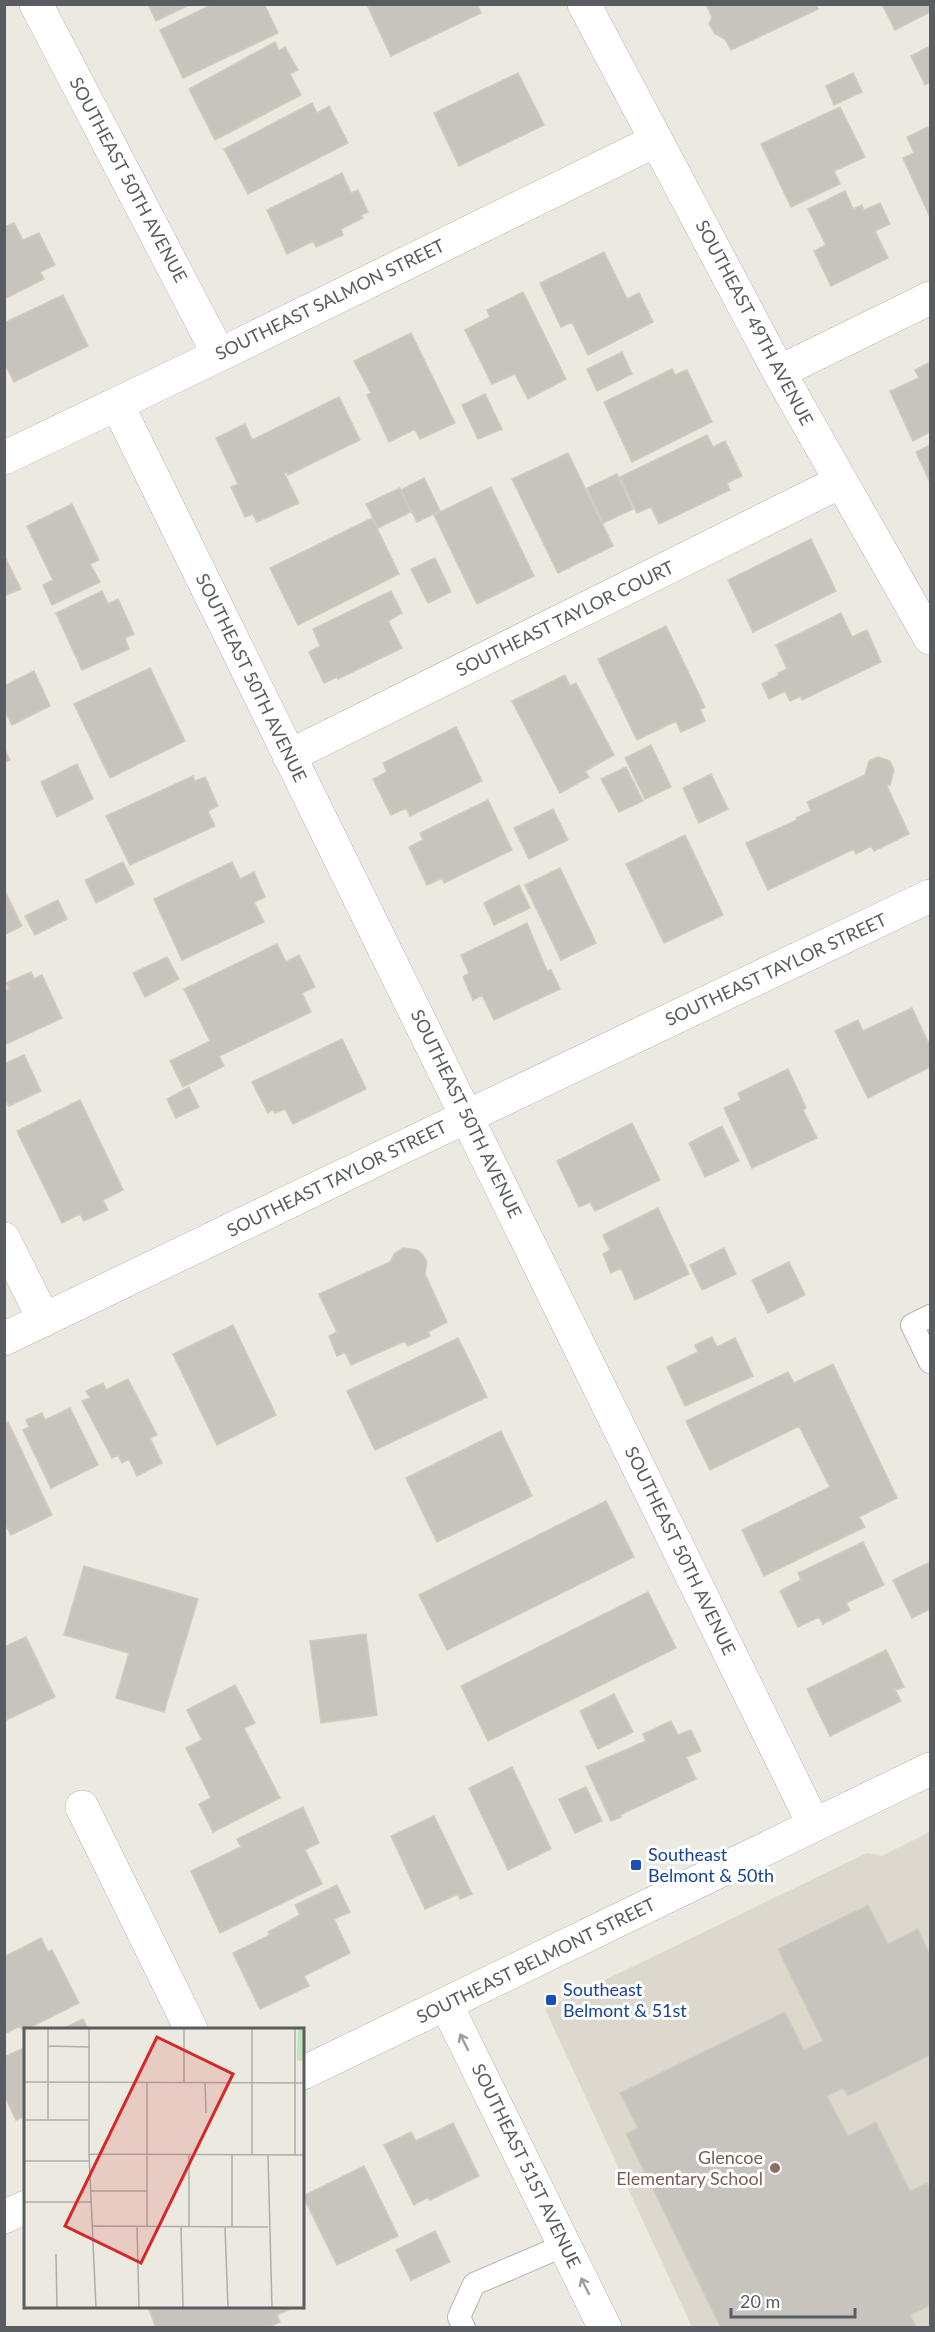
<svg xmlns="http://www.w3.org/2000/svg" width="935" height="2332" font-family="Lato,sans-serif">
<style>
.education{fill:#dcd8ce}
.building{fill:#c7c4be;stroke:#d0cbbf;stroke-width:1.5}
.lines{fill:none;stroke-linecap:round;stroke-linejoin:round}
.lane-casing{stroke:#b3b7bb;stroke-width:24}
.street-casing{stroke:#b3b7bb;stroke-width:34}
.secondary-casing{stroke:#b4b8bd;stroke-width:34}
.lane{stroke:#fff;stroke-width:22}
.street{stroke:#fff;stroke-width:33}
.secondary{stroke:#fff;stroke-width:33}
.oneway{stroke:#9b9ea0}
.transit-dot{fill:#1a4fb4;stroke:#fff;stroke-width:2}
.education-dot{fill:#8d6e63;stroke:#fff;stroke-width:2}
.labels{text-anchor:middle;stroke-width:6;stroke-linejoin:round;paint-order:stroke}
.street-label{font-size:18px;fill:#595d61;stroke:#fff}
.transit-label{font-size:18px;fill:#164399;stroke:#fff;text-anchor:start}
.education-label{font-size:18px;fill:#785e54;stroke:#fff;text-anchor:end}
.inset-road{fill:none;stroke:#adada9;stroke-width:1.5}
.view{fill:#d62828;fill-opacity:0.15;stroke:#d62828;stroke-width:3}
.inset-edge{fill:none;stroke:#595d61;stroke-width:3}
</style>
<rect width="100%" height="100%" fill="#ece9e0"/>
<path class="education" d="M930 1832V2327H692L545 2009 867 1853 882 1856Z"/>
<path class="building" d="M148 4H191L156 21Z
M213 4H264L278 33 183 78 160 30Z
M373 4H477L481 13 391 56 368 7Z
M706 4H816L818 9 731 50 725 39 715 34 709 24 712 17Z
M882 4H930V12L895 30Z
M275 42 279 51 285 47 298 70 290 74 301 95 215 140 189 89Z
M930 46V82L925 85 911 56Z
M518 73 544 125 459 166 434 113Z
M853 73 862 92 834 105 826 86Z
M312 103 317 113 329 106 348 143 248 194 224 149Z
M840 107 865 157 834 171 840 184 791 207 761 144Z
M928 127 930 132V217L903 158 914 153 907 137Z
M342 173 351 193 358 190 368 212 361 215 363 218 341 229 343 235 316 247 313 241 287 254 267 210Z
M845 191 853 209 862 205 864 210 880 203 890 224 875 231 888 258 831 286 814 251 826 245 808 209Z
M14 223 23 240 39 233 55 265 40 272 44 279 4 299V227Z
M604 252 627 299 639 293 653 322 588 355 572 322 561 327 540 283Z
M523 292 566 379 528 399 515 374 492 384 465 330 490 317 487 310Z
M63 295 88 346 14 382 7 368H4V323Z
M411 333 455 423 420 439 415 429 389 442 367 395 371 393 354 361Z
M622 352 632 374 597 391 587 369Z
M930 362V432L913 441 890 391 919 378 915 370Z
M672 369 675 375 687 370 712 422 632 462 604 402Z
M485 394 502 429 478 439 462 405Z
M339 397 360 440 288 475 287 472 284 473 299 503 257 522 253 514 245 517 231 487 238 484 216 438 245 424 252 440Z
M707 435 713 447 725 441 742 476 727 483 730 490 659 524 651 507 637 513 620 477Z
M930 445V482L916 452Z
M568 453 613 546 558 573 512 479Z
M617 474 633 509 603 523 587 488Z
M424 478 440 511 417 522 401 490Z
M491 487 534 576 477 604 434 515Z
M400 488 411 512 378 528 366 504Z
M72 504 99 560 90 564 100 582 52 605 43 585 53 580 27 526Z
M372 518 399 574 298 625 270 568Z
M811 539 836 591 753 632 728 580Z
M4 555 21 589 4 596Z
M435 558 451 592 428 603 411 569Z
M102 591 108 604 118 599 134 634 125 638 129 649 82 670 56 613Z
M391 591 402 613 388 621 402 648 338 679 337 677 324 683 309 652 320 646 313 629Z
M841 613 852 637 867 630 881 662 802 700 801 696 790 701 785 691 769 699 762 684 779 675 778 673 787 669 776 645Z
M666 626 705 707 700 709 705 721 681 732 676 721 637 740 598 659Z
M150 668 185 741 110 778 74 704Z
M34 671 50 706 12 725 4 709V686Z
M565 675 570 686 576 683 614 755 585 771 589 777 560 793 512 701Z
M456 727 482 781 410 816 406 808 391 815 373 779 387 772 383 763Z
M651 745 671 787 645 799 625 758Z
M4 748 10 760 4 763Z
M878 757 890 761 894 770 890 785 887 786 909 834 874 851 871 846 856 854 854 849 768 890 746 843 797 820 796 818 811 811 807 802 865 775 869 761Z
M77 764 93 799 57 817 41 782Z
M626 767 643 801 619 812 601 779Z
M711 774 728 809 699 823 683 788Z
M193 776 195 781 205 777 218 806 208 811 215 826 130 865 106 816Z
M488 800 512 850 444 883 442 878 427 885 409 847 423 840 420 833Z
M553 809 568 840 529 859 514 828Z
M685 835 723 915 664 943 626 864Z
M123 862 134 884 96 903 85 880Z
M232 862 240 879 254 872 265 897 254 902 264 922 182 960 154 899Z
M560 868 596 943 561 960 525 885Z
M519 885 530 908 494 925 484 903Z
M6 893 22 926 4 935V894Z
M58 900 67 919 35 935 25 916Z
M527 923 547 971 551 970 560 989 494 1020 482 995 473 1000 463 977 469 973 461 955Z
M277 944 286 962 299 955 315 987 302 993 311 1012 219 1056 224 1066 183 1087 170 1061 210 1041 184 989Z
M167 957 179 979 145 997 133 973Z
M31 972 34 979 42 975 62 1018 4 1045V992L9 989 6 983Z
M912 1008 930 1046V1067L868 1098 835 1031 858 1020 863 1031Z
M342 1039 366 1089 293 1124 285 1109 275 1113 273 1109 268 1113 252 1082Z
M24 1055 41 1091 9 1106 4 1098V1064Z
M788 1069 806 1108 803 1110 817 1138 752 1168 724 1108 741 1100 738 1093Z
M189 1087 199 1107 176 1118 167 1099Z
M80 1100 123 1190 103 1200 108 1210 84 1221 80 1214 62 1223 17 1131Z
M632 1123 660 1180 595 1211 590 1202 579 1207 557 1161Z
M722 1126 739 1161 705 1177 689 1143Z
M658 1208 689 1274 635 1300 621 1268 611 1273 603 1254 610 1250 603 1235Z
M403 1248 417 1250 423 1255 427 1262 425 1274 447 1322 428 1332 430 1336 408 1346 405 1341 351 1365 345 1352 337 1356 329 1336 337 1332 319 1294 390 1262 394 1254Z
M724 1248 736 1274 702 1290 690 1265Z
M789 1262 805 1295 768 1313 752 1280Z
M233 1325 276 1415 217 1445 173 1354Z
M712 1337 717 1347 735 1338 753 1376 685 1406 667 1367 698 1352 695 1345Z
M458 1338 487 1397 375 1450 347 1391Z
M833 1364 897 1498 859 1517 865 1527 764 1576 742 1530 830 1487 799 1426 710 1470 686 1421 788 1372 794 1383Z
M128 1379 157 1435 150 1438 162 1463 137 1476 129 1459 122 1463 118 1455 112 1458 82 1401 90 1398 86 1391 103 1383 106 1390Z
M70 1408 98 1465 51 1488 23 1430 29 1427 26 1420 42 1413 45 1420Z
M8 1422 52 1515 11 1535 4 1522V1424Z
M501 1431 532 1496 437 1542 406 1478Z
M606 1501 634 1557 447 1650 419 1595Z
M863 1542 884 1585 846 1603 850 1610 823 1624 819 1617 798 1627 780 1591 801 1580 798 1573Z
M930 1562V1609L912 1618 893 1580Z
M84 1566 198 1599 164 1712 116 1698 129 1653 64 1635Z
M648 1592 676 1648 488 1741 461 1686Z
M366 1634 377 1715 321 1723 310 1641Z
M26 1637 55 1697 4 1721V1647Z
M886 1650 904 1687 895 1690 901 1701 830 1736 807 1689Z
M235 1685 255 1723 244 1728 280 1798 213 1832 199 1804 211 1798 186 1748 202 1740 187 1710Z
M614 1694 633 1732 598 1749 580 1711Z
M671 1721 678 1735 691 1730 701 1751 686 1757 696 1779 620 1815 621 1817 611 1821 586 1767 646 1741 643 1734Z
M512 1767 551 1849 508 1870 469 1788Z
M586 1787 602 1821 575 1833 559 1799Z
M303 1807 319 1843 305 1850 322 1884 220 1933 191 1871 241 1847 237 1839Z
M434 1816 472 1894 460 1899 458 1894 425 1909 391 1836Z
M337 1885 350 1912 334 1919 350 1953 304 1976 309 1986 260 2009 233 1953 270 1935 268 1932 300 1915 295 1905Z
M868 1905 888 1944 918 1929 930 1955V2055L848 2096 843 2088 827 2096 848 2136 876 2122 910 2191 927 2183 930 2191V2305L910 2315 917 2328H721L626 2134 638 2128 620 2093 785 2012 804 2050 823 2041 778 1949Z
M41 1938 48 1952 52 1950 79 2003 23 2031 20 2026 4 2034V1957Z
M83 2019 88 2029H62Z
M26 2047V2116L16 2120 4 2095V2057Z
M453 2123 479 2176 430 2200 428 2197 414 2205 384 2145 411 2132 416 2141Z
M364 2166 398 2236 337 2265 303 2196Z
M435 2231 450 2262 411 2280 396 2250Z
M150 2306H295V2307L277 2315 280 2322 267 2328H156L148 2307Z"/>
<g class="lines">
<defs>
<path id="lane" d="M930 1316 912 1325 930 1362
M464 2328 459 2317 474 2284 565 2245"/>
<path id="street" d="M36 4 219 355
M584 4 779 372 930 638
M779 372 930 298
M117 404 814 1825
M4 458 219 355 655 141
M289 756 840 482
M4 1239 44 1320
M4 1339 386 1155 930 896
M82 1807 191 2029
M446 2004 605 2328"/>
<path id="secondary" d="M303 2073 930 1769
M4 2217 26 2207"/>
</defs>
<use href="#lane" class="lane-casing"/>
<use href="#street" class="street-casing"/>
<use href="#secondary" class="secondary-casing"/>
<use href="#lane" class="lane"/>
<use href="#street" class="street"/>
<use href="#secondary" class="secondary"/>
</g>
<defs><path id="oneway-shaft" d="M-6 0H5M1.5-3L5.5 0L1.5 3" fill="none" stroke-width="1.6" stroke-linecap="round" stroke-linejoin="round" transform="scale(1.5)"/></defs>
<g class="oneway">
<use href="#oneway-shaft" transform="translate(464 2042) rotate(-116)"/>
<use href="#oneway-shaft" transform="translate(585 2286) rotate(-116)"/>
</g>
<g class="transit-dot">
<rect x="630" y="1859" width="12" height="12" rx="3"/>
<rect x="545" y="1994" width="12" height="12" rx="3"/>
</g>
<circle class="education-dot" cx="775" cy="2168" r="6"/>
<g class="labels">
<g class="street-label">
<text transform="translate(128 180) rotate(62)" y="6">SOUTHEAST 50TH AVENUE</text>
<text transform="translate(330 300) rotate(-26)" y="6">SOUTHEAST SALMON STREET</text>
<text transform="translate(754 323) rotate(62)" y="6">SOUTHEAST 49TH AVENUE</text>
<text transform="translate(565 619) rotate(-26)" y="6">SOUTHEAST TAYLOR COURT</text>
<text transform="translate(251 678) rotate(64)" y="6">SOUTHEAST 50TH AVENUE</text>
<text transform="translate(776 970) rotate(-25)" y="6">SOUTHEAST TAYLOR STREET</text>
<text transform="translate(466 1114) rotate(64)" y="6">SOUTHEAST 50TH AVENUE</text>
<text transform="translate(337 1179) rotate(-26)" y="6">SOUTHEAST TAYLOR STREET</text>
<text transform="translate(680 1551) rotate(64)" y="6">SOUTHEAST 50TH AVENUE</text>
<text transform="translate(536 1961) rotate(-26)" y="6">SOUTHEAST BELMONT STREET</text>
<text transform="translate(526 2166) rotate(64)" y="6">SOUTHEAST 51ST AVENUE</text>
</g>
<g class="transit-label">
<text x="648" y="1861">Southeast<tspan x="648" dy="21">Belmont &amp; 50th</tspan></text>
<text x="563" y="1996">Southeast<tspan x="563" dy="21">Belmont &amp; 51st</tspan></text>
</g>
<g class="education-label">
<text x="763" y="2164">Glencoe<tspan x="763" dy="21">Elementary School</tspan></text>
</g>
</g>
<g transform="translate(24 2028)">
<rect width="280" height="280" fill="#ece9e0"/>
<path d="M274 0H280V33L273 32Z" fill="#bde4bd"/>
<path class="inset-road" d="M24 0V92M65 0V126L72 280M160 0V55M24 18 65 19M0 54 281 55M123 55V198M181 55 182 85M0 92H65M65 126 281 127M228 127V0M244 127 248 280M271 127V0M0 133H65M67 163H123M0 174H68M69 198 244 199M113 198 115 280M157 198 159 280M165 199V126M201 199 204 280M208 199V126M32 226 33 280"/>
<path class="view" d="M133 9 209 46 117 235 41 198Z"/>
<rect width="280" height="280" class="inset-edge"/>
</g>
<rect width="935" height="2332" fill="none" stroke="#595d61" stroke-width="12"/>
<path d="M731 2308v9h124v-9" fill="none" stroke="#595d61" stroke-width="3"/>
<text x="740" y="2308" font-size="18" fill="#595d61" stroke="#ffffff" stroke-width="4.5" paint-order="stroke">20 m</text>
</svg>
